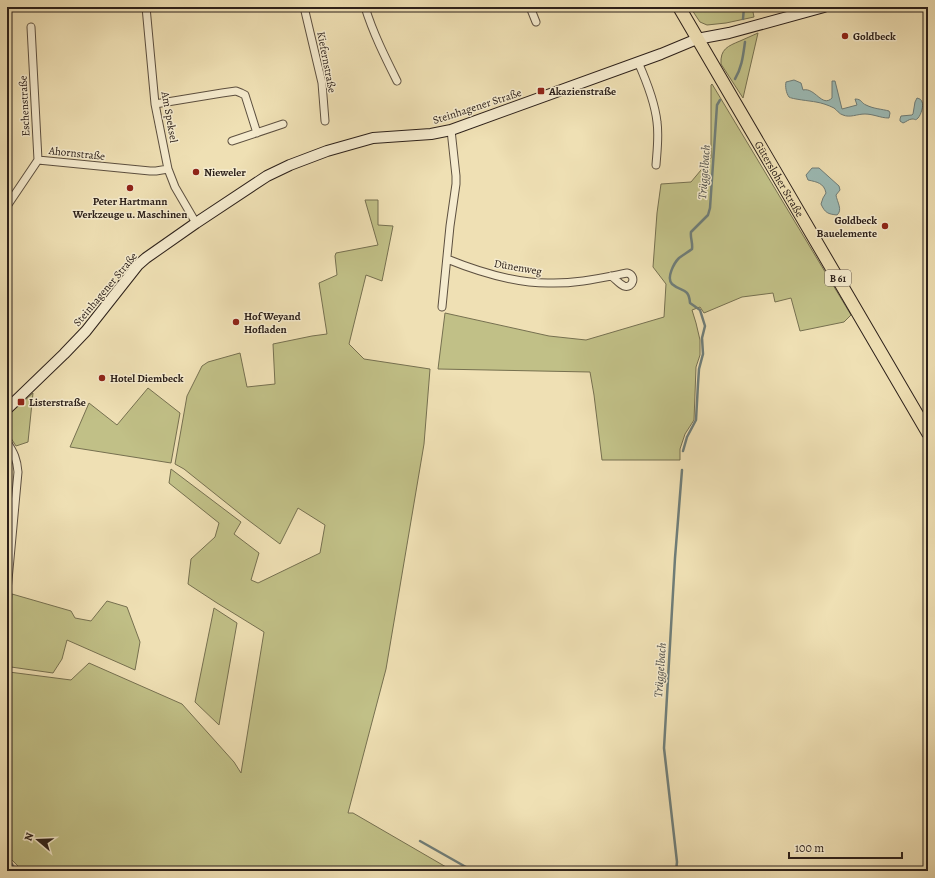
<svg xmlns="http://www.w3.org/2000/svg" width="935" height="878" font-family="Alegreya,serif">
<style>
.green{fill:#c1c087;stroke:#767050}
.water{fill:#9cbbb6;stroke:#6f7d78}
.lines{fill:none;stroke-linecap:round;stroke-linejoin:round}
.stream{stroke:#6f7d78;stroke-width:2.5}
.street-casing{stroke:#5d5040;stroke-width:9}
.secondary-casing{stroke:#2c201a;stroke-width:12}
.primary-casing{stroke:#2c201a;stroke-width:14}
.street{stroke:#f5ebce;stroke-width:7}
.secondary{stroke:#f5ebce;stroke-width:10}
.primary{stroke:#efe0b4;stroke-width:12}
.poi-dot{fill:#8f2418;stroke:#f5ebce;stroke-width:1.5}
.labels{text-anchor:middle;stroke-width:3;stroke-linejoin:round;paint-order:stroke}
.shield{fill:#f5ebce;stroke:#685d50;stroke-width:1}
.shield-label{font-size:10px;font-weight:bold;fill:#2c201a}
.poi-label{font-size:11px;font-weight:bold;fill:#2c201a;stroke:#f5ebce;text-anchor:start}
.street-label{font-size:11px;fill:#2c201a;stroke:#f5ebce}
.water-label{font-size:12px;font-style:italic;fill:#4e4e49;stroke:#f5ebce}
</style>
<rect width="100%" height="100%" fill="#efe0b4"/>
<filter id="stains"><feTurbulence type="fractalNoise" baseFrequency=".005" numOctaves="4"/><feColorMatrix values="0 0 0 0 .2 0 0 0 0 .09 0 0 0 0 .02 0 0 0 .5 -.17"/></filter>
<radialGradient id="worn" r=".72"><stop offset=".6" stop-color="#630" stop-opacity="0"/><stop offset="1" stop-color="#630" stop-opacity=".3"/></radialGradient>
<path class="green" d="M690 7H752L754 17 726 23 707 25 700 22Z
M758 33 743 98 721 64C720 49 728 46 740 41 746 38 752 36 758 33Z
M712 84 851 315 844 322 800 331 791 298 775 302 773 293 742 297 704 313 700 307 692 310 696 323 700 340V355L696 367 694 420 685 434 680 449V460H602L594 395 590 372 438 369 445 313 549 336 586 340 664 317 666 284 653 267 657 213 661 184 691 182 711 158V85Z
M365 200H378V225L393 226 382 281 366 275 349 344 364 359 430 369 424 444 386 669 348 813H353L453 871H21L19 867 7 855V718L9 672 71 680 89 663 182 704 234 762 241 773 264 632 217 603 188 584 191 559 215 537 219 523 169 483 171 469 241 522 234 534 259 553 251 580 258 583 320 553 325 525 298 508 280 544 244 517 184 469 175 464 187 396 202 366 208 362 240 353 247 387 275 384 273 344 312 336 327 334 319 283 337 275 335 256 336 253 378 245Z
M148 388 180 413 171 463 70 447 89 403 117 425Z
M33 393 28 442 16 446 7 432V416Z
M12 594 71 611 75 618 91 621 107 601 127 607 140 642 135 670 67 640 62 659 53 673 11 667V607Z
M214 608 237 623 219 725 195 702Z
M845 868 928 871H840L841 869Z"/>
<path class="water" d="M794 80 801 83 803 90C815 87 822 108 832 98V81H835L842 109 857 105 855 99C862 99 861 103 866 105 874 109 882 109 889 111L890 113 889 118C884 118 881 117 877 116 873 115 869 114 865 114 857 114 850 118 843 115 839 114 837 110 834 108 828 105 822 103 816 102 811 101 791 99 789 97 786 93 785 86 786 82Z
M917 98C920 99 921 99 922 102 924 105 921 115 918 118 915 121 916 119 912 119 909 119 906 122 903 123L900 121V119L901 116 912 115 913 114 915 102Z
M812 168H819L839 186 840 190 836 195C837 202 843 210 837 215 828 214 825 213 821 204L823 198 826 193C824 183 817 182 808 180L806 175Z"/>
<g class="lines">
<path class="stream" d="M743 19 744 7
M735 79C742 67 743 56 745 42
M683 451 687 437 696 420 698 384 699 369 703 354 702 338 705 326 700 310 690 303C689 287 681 292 672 284 666 278 674 263 679 258 683 255 688 252 692 249 693 243 690 237 691 232L708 215 710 208 717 105 720 100
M420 841 473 871
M7 858 17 871
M676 871 677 862 664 748 675 558 682 470"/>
<defs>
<path id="street" d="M146 7 155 104 168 169 175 187 196 223
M304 7 322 83 325 121
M365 7C373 33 385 57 397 81
M530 7 536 22
M31 27 38 160
M638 62C646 80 655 103 657 122 659 136 657 151 656 165
M155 104 222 93 236 91 241 93 245 95 257 133
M232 141 283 124
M38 160 150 171H156L168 169
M7 206 38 160
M447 259C479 272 513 283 548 283 575 284 601 278 627 273 637 275 633 289 624 286 619 284 616 279 611 276
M442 307 450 226 456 184V176L451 130
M7 442C14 453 17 459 18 472L7 591"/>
<path id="secondary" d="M7 409 64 354 86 331 138 265 146 258 196 223 267 176 290 165 327 151 373 138 431 134 451 130 661 54 697 39 729 33 824 7"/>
<g id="primary">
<path id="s1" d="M679 7 928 433"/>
</g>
</defs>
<use href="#street" class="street-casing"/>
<use href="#secondary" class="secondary-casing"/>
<use href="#primary" class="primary-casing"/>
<use href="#street" class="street"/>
<use href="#secondary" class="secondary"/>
<use href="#primary" class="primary"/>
</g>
<g class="poi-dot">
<circle cx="845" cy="36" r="4"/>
<rect x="537" y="87" width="8" height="8" rx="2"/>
<circle cx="196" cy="172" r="4"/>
<circle cx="130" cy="188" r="4"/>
<circle cx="885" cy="226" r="4"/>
<circle cx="236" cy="322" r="4"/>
<circle cx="102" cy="378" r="4"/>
<rect x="17" y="398" width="8" height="8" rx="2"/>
</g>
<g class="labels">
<rect class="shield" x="825" y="270" width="26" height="16" rx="3"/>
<g class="shield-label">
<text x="838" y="282">B 61</text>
</g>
<g class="poi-label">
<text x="853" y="40">Goldbeck</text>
<text x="549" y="95">Akazienstraße</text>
<text x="204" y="176">Nieweler</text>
<text x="130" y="205" text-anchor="middle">Peter Hartmann<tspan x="130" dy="13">Werkzeuge u. Maschinen</tspan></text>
<text x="877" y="224" text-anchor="end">Goldbeck<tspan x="877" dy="13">Bauelemente</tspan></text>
<text x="244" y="320">Hof Weyand<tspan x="244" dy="13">Hofladen</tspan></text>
<text x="110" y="382">Hotel Diembeck</text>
<text x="29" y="406">Listerstraße</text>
</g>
<g class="street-label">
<text transform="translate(327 62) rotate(79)" y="4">Kiefernstraße</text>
<text transform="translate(24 106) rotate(-93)" y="4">Eschenstraße</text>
<text transform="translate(477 106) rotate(-18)" y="4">Steinhagener Straße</text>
<text transform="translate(170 117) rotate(80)" y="4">Am Speksel</text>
<text transform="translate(77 153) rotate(6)" y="4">Ahornstraße</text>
<text dy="4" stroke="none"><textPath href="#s1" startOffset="199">Gütersloher Straße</textPath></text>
<text transform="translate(518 267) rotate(10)" y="4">Dünenweg</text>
<text transform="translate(105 289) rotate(-50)" y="4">Steinhagener Straße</text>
</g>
<g class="water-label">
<text transform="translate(704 172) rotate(-86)" y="4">Trüggelbach</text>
<text transform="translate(660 670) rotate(-86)" y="4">Trüggelbach</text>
</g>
</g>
<rect width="935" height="878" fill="none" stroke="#efe0b4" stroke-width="24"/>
<rect x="8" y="8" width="919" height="862" fill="none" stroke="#2c201a" stroke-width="2"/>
<rect x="12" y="12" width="911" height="854" fill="none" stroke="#2c201a"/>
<g transform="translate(38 840) rotate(289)" stroke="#f5ebce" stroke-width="3" paint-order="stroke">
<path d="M0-3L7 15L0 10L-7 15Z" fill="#2c201a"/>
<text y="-6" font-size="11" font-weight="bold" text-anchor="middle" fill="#2c201a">N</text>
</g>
<path d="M789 852v6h113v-6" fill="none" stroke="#2c201a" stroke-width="2"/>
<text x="795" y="852" font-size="12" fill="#2c201a" stroke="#f5ebce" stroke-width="3" paint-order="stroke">100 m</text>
<rect width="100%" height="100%" filter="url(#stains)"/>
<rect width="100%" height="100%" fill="url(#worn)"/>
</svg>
